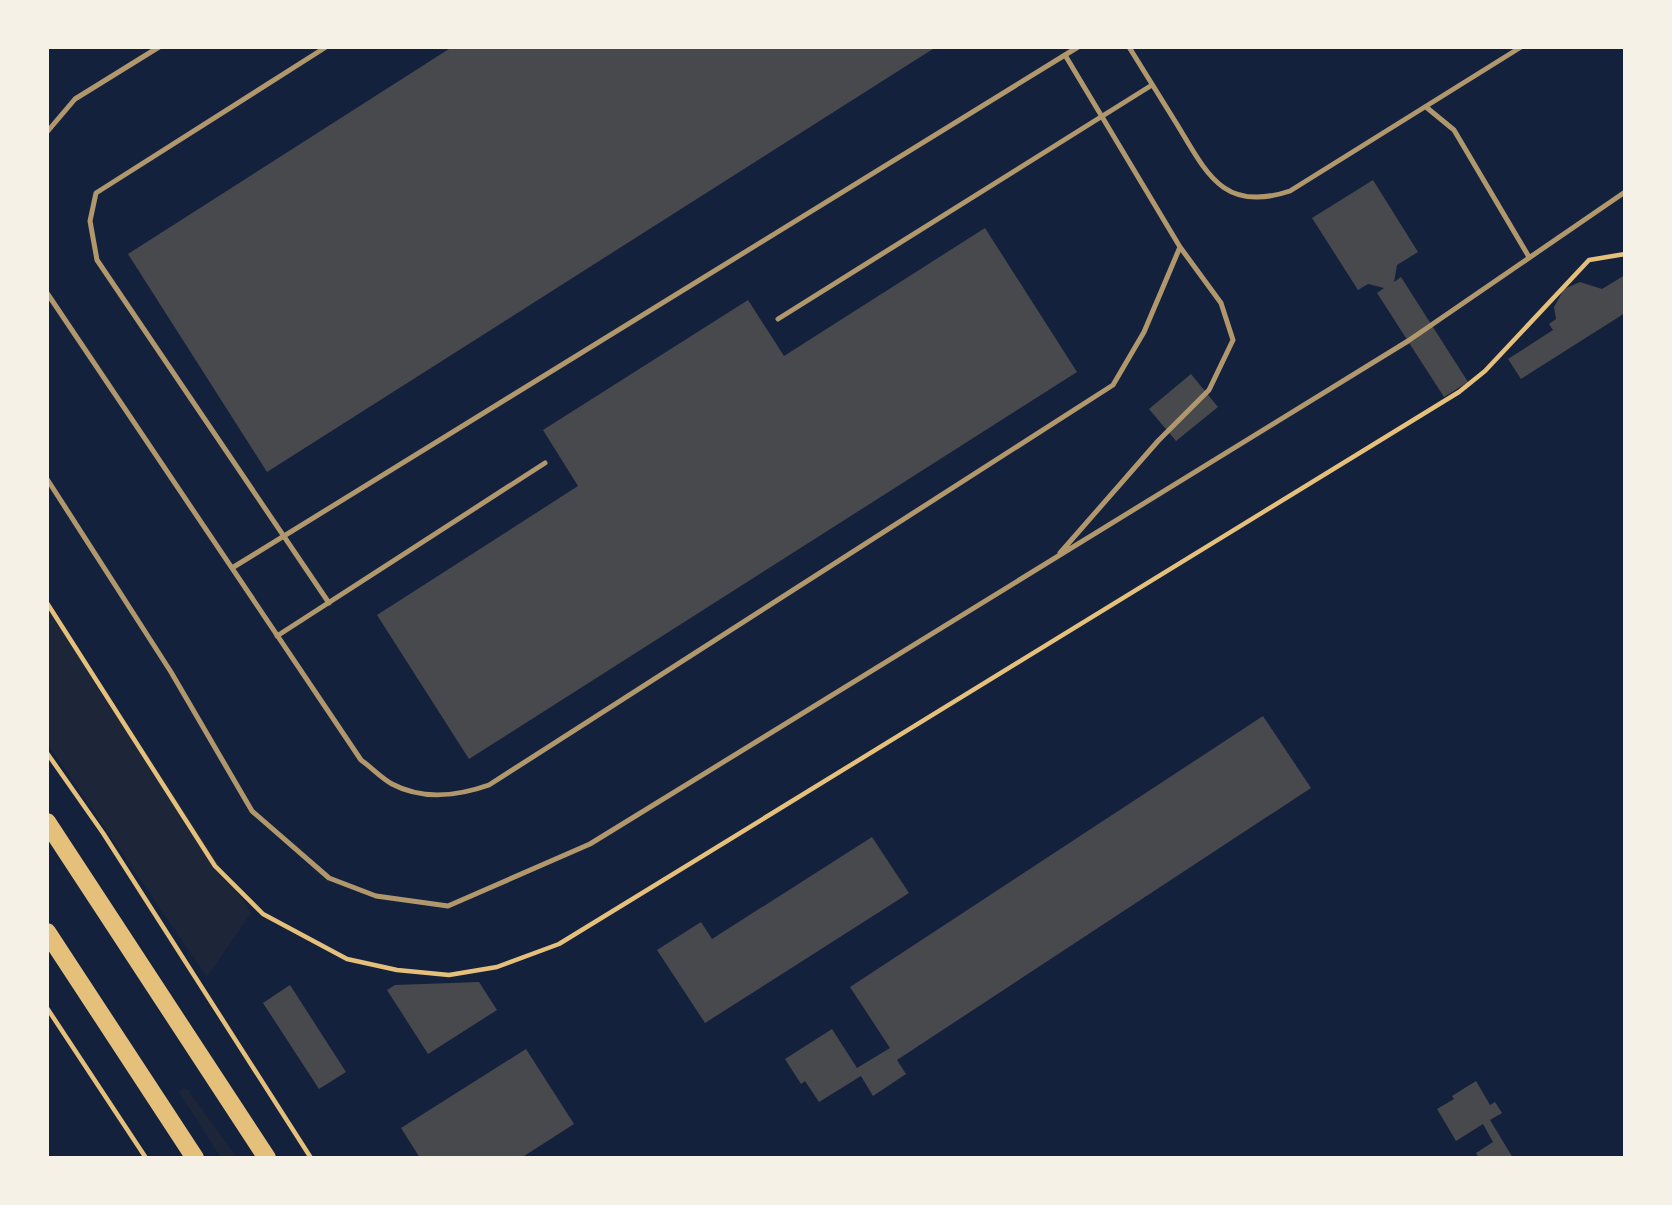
<svg xmlns="http://www.w3.org/2000/svg" width="1672" height="1205" font-family="'Archivo Narrow',sans-serif">
<style>
.green{fill:#1d2539}
.building{fill:#48494c}
.lines{fill:none;stroke-linecap:round;stroke-linejoin:round}
.path{stroke:#e5c07b;stroke-width:4.5}
.service{stroke:#b1986c;stroke-width:5}
.primary{stroke:#e5c07b;stroke-width:18}
</style>
<rect width="100%" height="100%" fill="#14213d"/>
<path class="green" d="M47 602 251 913 207 977 47 743Z
M183 1088 188 1090 237 1158H221L179 1092Z"/>
<path class="building" d="M452 47H936L267 472 128 254Z
M1373 180 1418 252 1397 265 1394 282 1401 277 1468 382 1444 397 1377 293 1384 288 1368 284 1358 290 1312 218Z
M985 228 1077 372 469 759 377 615 578 486 543 430 748 300 784 356Z
M1625 275V313L1521 379 1508 359 1553 330 1549 324 1556 319 1554 307 1564 289 1580 282 1602 289Z
M1191 374 1218 407 1176 441 1149 409Z
M1263 716 1311 788 897 1060 906 1074 873 1096 861 1076 819 1102 805 1081 801 1084 785 1059 832 1029 857 1068 890 1048 850 987Z
M872 837 909 893 705 1023 657 950 701 922 712 939Z
M479 982 497 1010 428 1054 387 990 395 985Z
M290 985 346 1072 319 1089 263 1003Z
M526 1049 574 1124 521 1158H420L401 1128Z
M1476 1081 1490 1105 1495 1102 1502 1113 1490 1120 1513 1158H1479L1476 1153 1493 1142 1483 1124 1456 1141 1437 1109 1454 1099 1452 1096Z"/>
<g class="lines">
<path class="path" d="M47 603 215 866 263 914 347 959 397 970 449 975 497 967 559 944 1459 392 1485 371 1589 260 1625 254
M47 753 103 833 311 1158
M47 1008 146 1158"/>
<path class="service" d="M326 47 96 193 90 221 97 260 329 603
M1129 47C1145 73 1162 100 1178 126 1207 174 1224 213 1290 191L1521 47
M1426 107 1454 130 1529 257
M47 132 75 99 159 47
M47 293 361 760C371 767 381 778 392 784 422 800 458 796 489 785L1113 385 1144 332 1180 247 1065 55 1078 47
M778 319 1152 85
M47 479 171 672 252 811 329 878 376 896 448 906 590 844 1408 341 1625 192
M1060 553 1158 441 1209 390 1233 340 1221 303 1180 247
M232 568 1065 55
M277 636 545 463"/>
<path class="primary" d="M47 822 267 1158
M47 932 195 1158"/>
</g>
<rect width="1672" height="1205" fill="none" stroke="#f6f1e7" stroke-width="98"/>
</svg>
